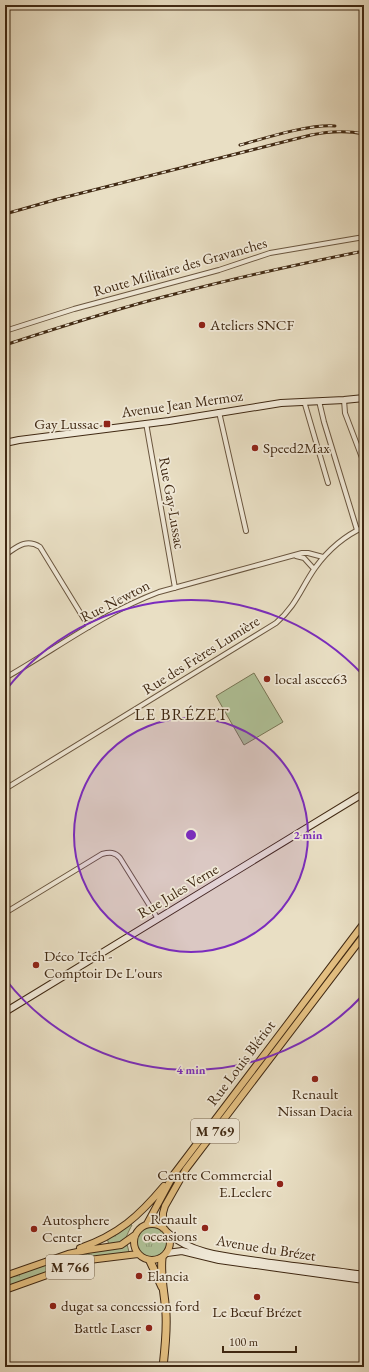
<svg xmlns="http://www.w3.org/2000/svg" width="369" height="1372" font-family="'EB Garamond',serif">
<style>
.grass{fill:url(#grass-tufts);stroke:#787656}
.pitch{fill:#b0c399;stroke:#787656}
.lines{fill:none;stroke-linecap:round;stroke-linejoin:round}
.street-casing{stroke:#6a563f;stroke-width:6}
.secondary-casing{stroke:#402913;stroke-width:8}
.primary-casing{stroke:#402913;stroke-width:8}
.highway-casing{stroke:#402913;stroke-width:9}
.street{stroke:#f1ead9;stroke-width:4}
.secondary{stroke:#f1ead9;stroke-width:6}
.primary{stroke:#e4c082;stroke-width:6}
.highway{stroke:#e4c082;stroke-width:7}
.rail-casing{stroke:#402913;stroke-width:3}
.rail{stroke:#f1ead9;stroke-width:1.5;stroke-dasharray:4.5;stroke-linecap:butt}
.ring{fill:none;stroke:#7b2cbf;stroke-width:2}
.poi-dot{fill:#8f2418;stroke:#f1ead9;stroke-width:1.5}
.labels{text-anchor:middle;stroke-width:3.5;stroke-linejoin:round;paint-order:stroke}
.shield{fill:#f1ead9;stroke:#75634e;stroke-width:1}
.shield-label{font-size:14px;font-weight:bold;fill:#402913}
.street-label{font-size:15px;fill:#402913;stroke:#f1ead9}
.poi-label{font-size:15px;fill:#402913;stroke:#f1ead9;text-anchor:start}
.quarter-label{font-size:17px;letter-spacing:1px;fill:#402913;stroke:#f1ead9}
.centre{fill:#7b2cbf;stroke:#f1ead9;stroke-width:2}
.ring-label{font-size:12px;text-anchor:middle;font-weight:bold;fill:#7b2cbf;stroke:#f1ead9;stroke-width:3.5;stroke-linejoin:round;paint-order:stroke}
</style>
<defs>
<pattern id="grass-tufts" width="24" height="20" patternUnits="userSpaceOnUse"><rect width="24" height="20" fill="#b0c399"/><path d="M3 7l-1-3M5 7V3M7 7l1-3M15 17l-1-3M17 17v-4M19 17l1-3" fill="none" stroke="#919e7c"/></pattern>
</defs>
<rect width="100%" height="100%" fill="#e9dfc4"/>
<filter id="stains"><feTurbulence type="fractalNoise" baseFrequency=".005" numOctaves="4"/><feColorMatrix values="0 0 0 0 .2 0 0 0 0 .09 0 0 0 0 .02 0 0 0 .5 -.17"/></filter>
<radialGradient id="worn" r=".72"><stop offset=".6" stop-color="#630" stop-opacity="0"/><stop offset="1" stop-color="#630" stop-opacity=".3"/></radialGradient>
<path class="grass" d="M130 1224 132 1225C123 1241 129 1241 109 1245L107 1238Z
M136 1242a16 16 0 1 1 32 0a16 16 0 1 1-32 0Z
M127 1244 129 1252 5 1288V1278L66 1258Z"/>
<path class="pitch" d="M254 673 283 722 244 745 216 696Z"/>
<g class="lines">
<defs>
<path id="street" d="M5 331 74 309 219 270 270 253 364 237
M344 400 345 413 364 463
M304 401 328 483
M319 401 324 422 357 530
M219 412 246 531
M146 423 175 588
M5 555C17 547 26 538 40 547L89 627
M296 556 304 558 314 569
M5 678C56 649 103 613 159 592L302 553H308L323 557
M5 789 276 623C296 606 301 588 315 568 328 550 344 536 364 527
M5 913 102 854C110 852 115 852 120 858L158 919"/>
<path id="secondary" d="M5 443 19 440 169 421 281 403 344 400 364 398
M5 1012 364 793
M168 1233C192 1255 232 1257 264 1262 297 1267 331 1270 364 1275
M167 1253 182 1251 219 1260 364 1280"/>
<path id="primary" d="M134 1242a18 18 0 1 1 36 0a18 18 0 1 1-36 0Z
M147 1224 174 1174 364 923
M163 1228V1213L165 1206 186 1169 364 935
M80 1248C118 1235 139 1216 164 1186
M5 1276 68 1254 87 1250 121 1245 135 1235
M5 1290 89 1260 138 1254"/>
<path id="highway" d="M162 1258C160 1277 165 1295 166 1314 167 1332 165 1349 163 1367
M150 1261 162 1287"/>
</defs>
<use href="#street" class="street-casing"/>
<use href="#secondary" class="secondary-casing"/>
<use href="#primary" class="primary-casing"/>
<use href="#highway" class="highway-casing"/>
<use href="#street" class="street"/>
<use href="#secondary" class="secondary"/>
<use href="#primary" class="primary"/>
<use href="#highway" class="highway"/>
<defs>
<path id="rail" d="M240 145C266 138 308 124 335 126
M5 214 58 199 311 135C330 131 345 130 364 134
M5 345C60 327 115 309 171 295 235 278 299 264 364 251"/>
</defs>
<use href="#rail" class="rail-casing"/>
<use href="#rail" class="rail"/>
</g>
<circle cx="191" cy="835" r="117" fill="#7b2cbf" fill-opacity=".12"/>
<g class="ring">
<circle cx="191" cy="835" r="117"/>
<path d="M363 995A235 235 0 0 1 6 980M6 690A235 235 0 0 1 363 675"/>
</g>
<g class="poi-dot">
<circle cx="202" cy="325" r="4"/>
<rect x="103" y="420" width="8" height="8" rx="2"/>
<circle cx="255" cy="448" r="4"/>
<circle cx="267" cy="679" r="4"/>
<circle cx="36" cy="965" r="4"/>
<circle cx="315" cy="1079" r="4"/>
<circle cx="280" cy="1184" r="4"/>
<circle cx="205" cy="1228" r="4"/>
<circle cx="34" cy="1229" r="4"/>
<circle cx="139" cy="1276" r="4"/>
<circle cx="257" cy="1297" r="4"/>
<circle cx="53" cy="1306" r="4"/>
<circle cx="149" cy="1328" r="4"/>
</g>
<g class="labels">
<g class="shield">
<rect x="191" y="1119" width="48" height="24" rx="3"/>
<rect x="46" y="1255" width="48" height="24" rx="3"/>
</g>
<g class="shield-label">
<text x="215" y="1136">M 769</text>
<text x="70" y="1272">M 766</text>
</g>
<g class="street-label">
<text transform="translate(180 267) rotate(-16)" y="5">Route Militaire des Gravanches</text>
<text transform="translate(182 404) rotate(-8)" y="5">Avenue Jean Mermoz</text>
<text transform="translate(172 503) rotate(80)" y="5">Rue Gay-Lussac</text>
<text transform="translate(115 601) rotate(-27)" y="5">Rue Newton</text>
<text transform="translate(201 655) rotate(-32)" y="5">Rue des Frères Lumière</text>
<text transform="translate(178 891) rotate(-31)" y="5">Rue Jules Verne</text>
<text transform="translate(241 1063) rotate(-53)" y="5">Rue Louis Blériot</text>
<text transform="translate(266 1248) rotate(9)" y="5">Avenue du Brézet</text>
</g>
<g class="poi-label">
<text x="210" y="330">Ateliers SNCF</text>
<text x="99" y="429" text-anchor="end">Gay Lussac</text>
<text x="263" y="453">Speed2Max</text>
<text x="275" y="684">local ascee63</text>
<text x="44" y="961">Déco Tech -<tspan x="44" dy="17">Comptoir De L'ours</tspan></text>
<text x="315" y="1099" text-anchor="middle">Renault<tspan x="315" dy="17">Nissan Dacia</tspan></text>
<text x="272" y="1180" text-anchor="end">Centre Commercial<tspan x="272" dy="17">E.Leclerc</tspan></text>
<text x="197" y="1224" text-anchor="end">Renault<tspan x="197" dy="17">occasions</tspan></text>
<text x="42" y="1225">Autosphere<tspan x="42" dy="17">Center</tspan></text>
<text x="147" y="1281">Elancia</text>
<text x="61" y="1311">dugat sa concession ford</text>
<text x="257" y="1317" text-anchor="middle">Le Bœuf Brézet</text>
<text x="141" y="1333" text-anchor="end">Battle Laser</text>
</g>
<g class="quarter-label">
<text x="182" y="720">LE BRÉZET</text>
</g>
</g>
<circle cx="191" cy="835" r="6" class="centre"/>
<g class="ring-label">
<text x="308" y="839">2 min</text>
<text x="191" y="1074">4 min</text>
</g>
<rect width="369" height="1372" fill="none" stroke="#e9dfc4" stroke-width="20"/>
<rect x="6" y="6" width="357" height="1360" fill="none" stroke="#402913" stroke-width="2"/>
<rect x="10" y="10" width="349" height="1352" fill="none" stroke="#402913"/>
<path d="M223 1346v6h73v-6" fill="none" stroke="#402913" stroke-width="2"/>
<text x="229" y="1346" font-size="12" fill="#402913" stroke="#f1ead9" stroke-width="3" paint-order="stroke">100 m</text>
<rect width="100%" height="100%" filter="url(#stains)"/>
<rect width="100%" height="100%" fill="url(#worn)"/>
</svg>
